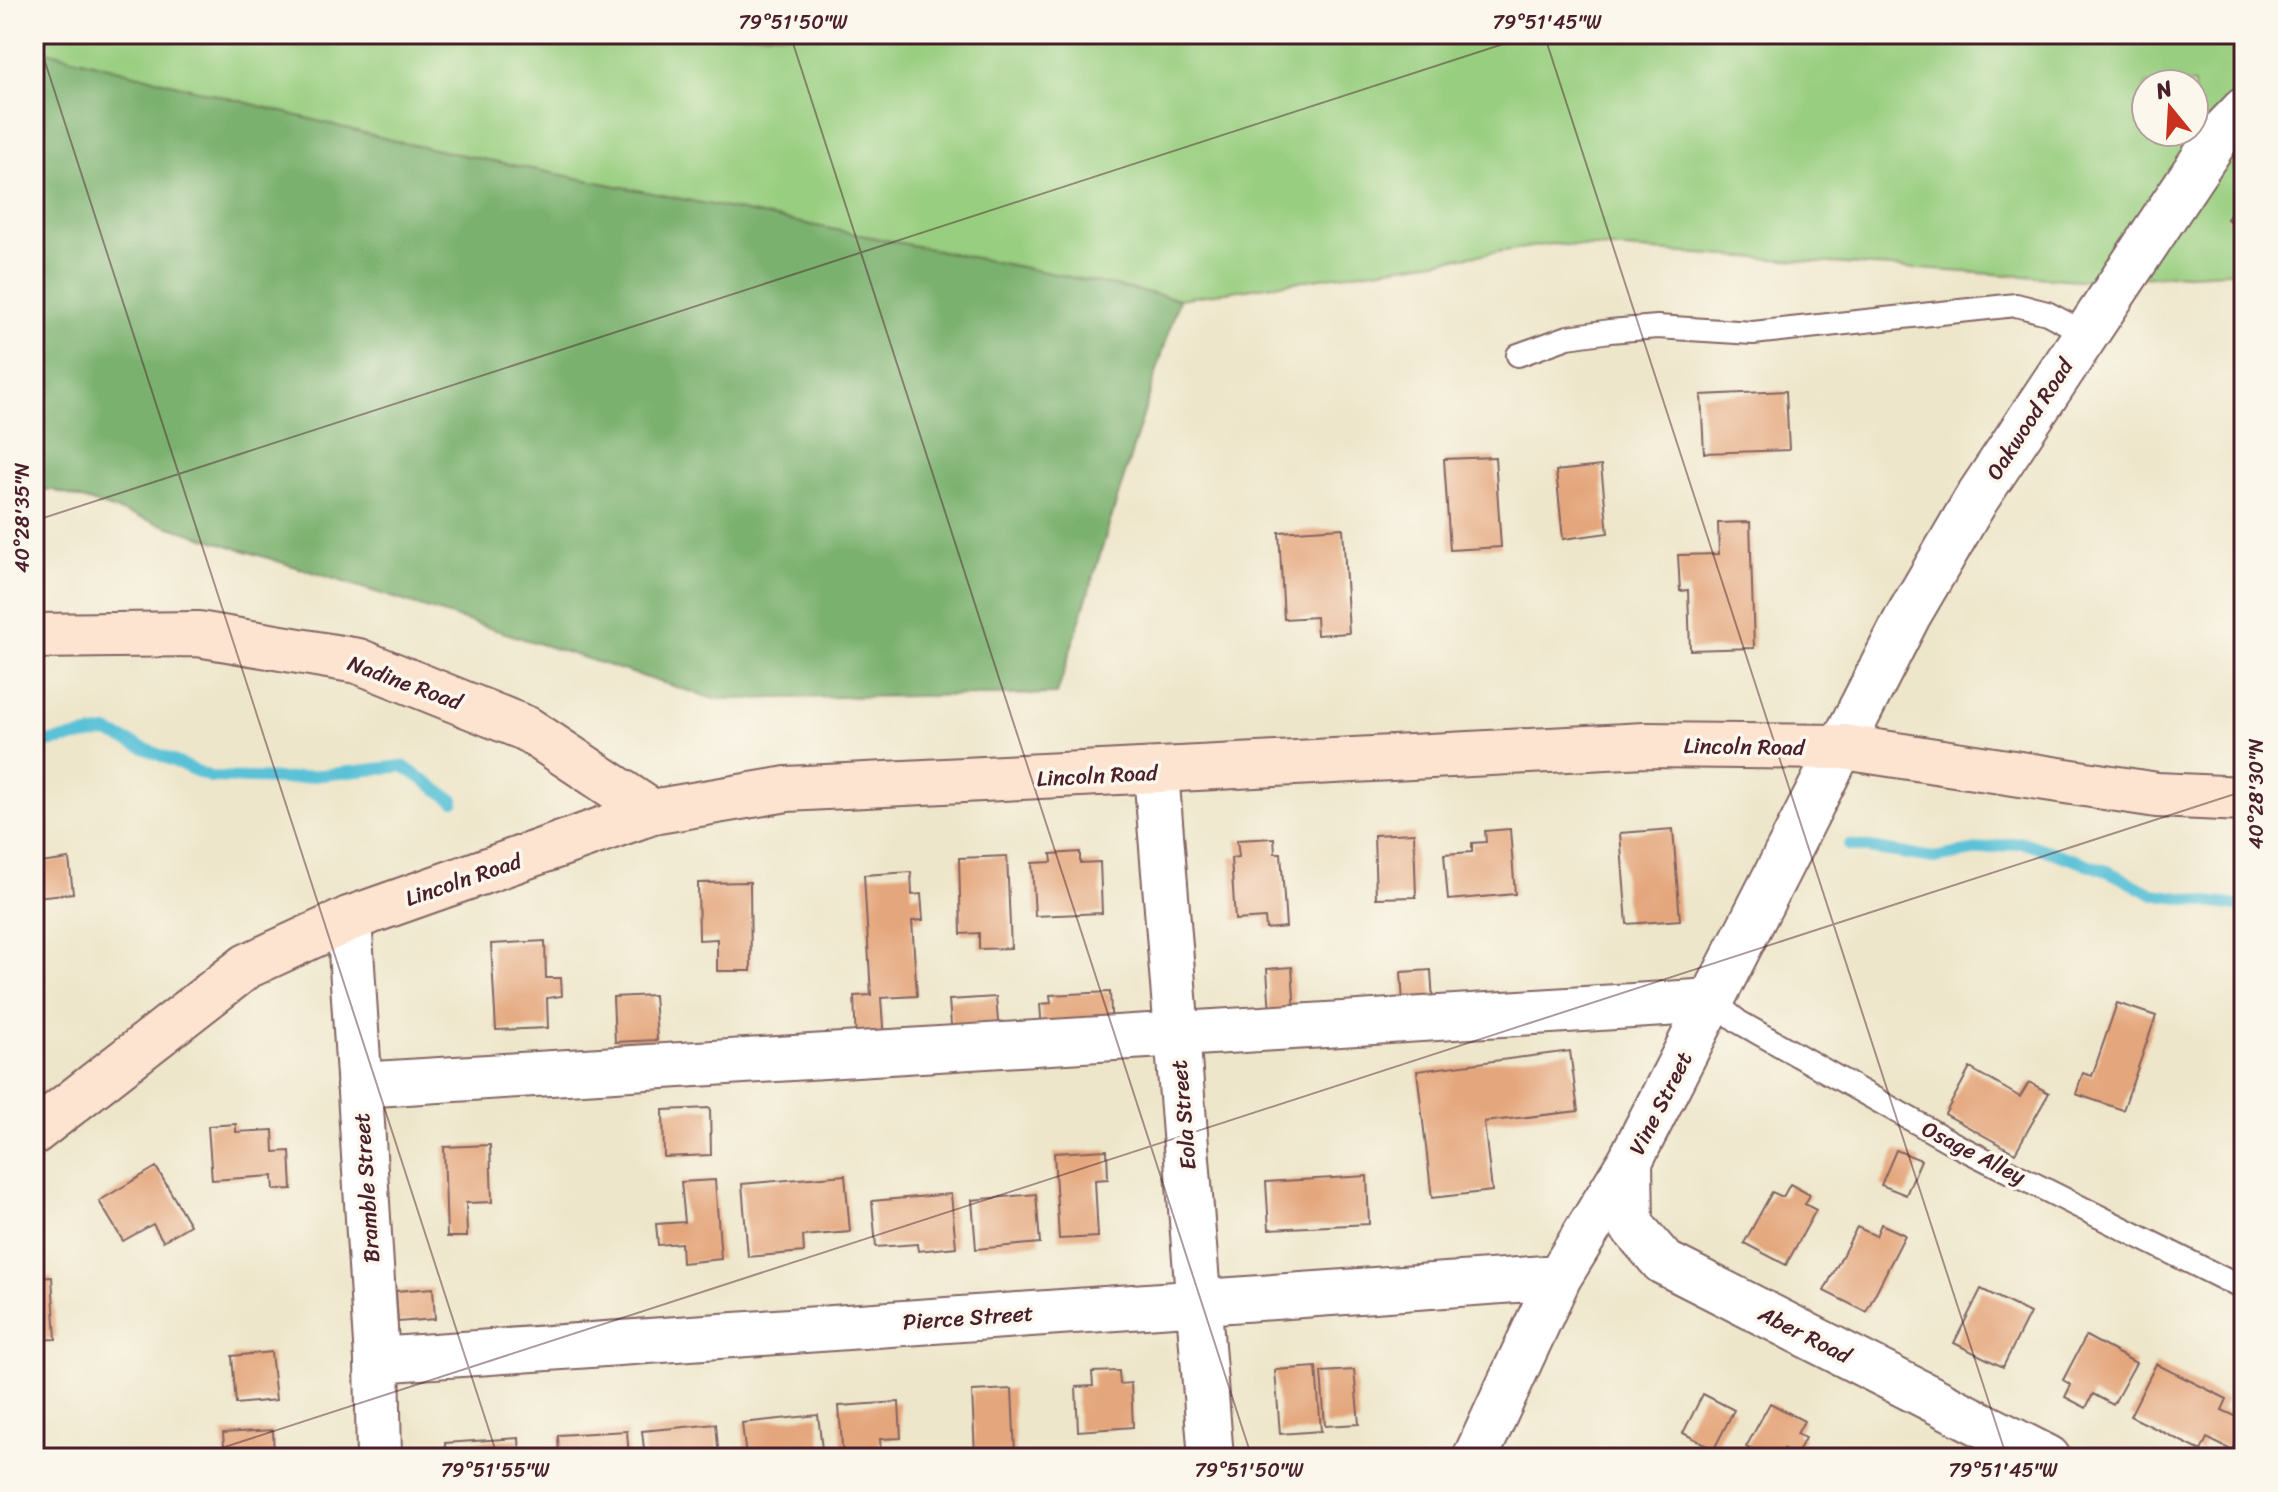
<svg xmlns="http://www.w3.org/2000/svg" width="2278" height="1492" font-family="Sriracha,sans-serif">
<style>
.green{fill:#98ce7f;stroke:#717655;stroke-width:2;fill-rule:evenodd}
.forest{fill:#7ab16e;stroke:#62684c;stroke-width:2}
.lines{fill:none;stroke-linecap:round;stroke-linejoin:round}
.stream{stroke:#5ac1d7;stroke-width:12}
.building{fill:#e4a67b}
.lane-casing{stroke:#836563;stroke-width:26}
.street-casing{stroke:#836563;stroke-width:48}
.secondary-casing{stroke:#836563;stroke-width:48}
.lane{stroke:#fff;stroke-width:22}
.street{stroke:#fff;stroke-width:44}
.secondary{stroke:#fde4d0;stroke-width:44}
.ticks{fill:none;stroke:#4a1f2b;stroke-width:2;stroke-opacity:0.45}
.labels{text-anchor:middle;stroke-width:7;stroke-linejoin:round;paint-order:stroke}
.street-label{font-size:22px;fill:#4a1f2b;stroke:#fbf7ec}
.neatline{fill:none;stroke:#4a1f2b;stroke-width:3}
.ticks-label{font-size:20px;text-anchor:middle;fill:#4a1f2b}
</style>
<rect width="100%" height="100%" fill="#fbf7ec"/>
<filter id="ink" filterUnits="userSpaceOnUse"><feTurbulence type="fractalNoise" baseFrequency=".0125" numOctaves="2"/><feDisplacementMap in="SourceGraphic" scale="16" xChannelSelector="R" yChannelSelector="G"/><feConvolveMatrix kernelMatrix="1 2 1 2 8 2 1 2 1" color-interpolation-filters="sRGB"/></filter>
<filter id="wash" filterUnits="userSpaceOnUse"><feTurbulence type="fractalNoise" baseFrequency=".006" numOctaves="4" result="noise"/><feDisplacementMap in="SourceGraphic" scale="32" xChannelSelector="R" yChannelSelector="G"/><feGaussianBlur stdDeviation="1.8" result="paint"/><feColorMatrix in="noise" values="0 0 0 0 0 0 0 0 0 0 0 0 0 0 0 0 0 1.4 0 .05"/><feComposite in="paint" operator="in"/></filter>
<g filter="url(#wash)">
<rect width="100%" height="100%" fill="#eee6ca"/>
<path class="green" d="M34 34H2244V271L2080 280 1551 244 1179 299 403 143 34 48ZM2146 84H2194V132H2146Z"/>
<path class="forest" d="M34 48 403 143 1179 299 1057 694 714 699 53 490 34 489Z"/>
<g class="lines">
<path class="stream" d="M34 744 107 732 210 777 286 779 403 766 454 801
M1849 845 1934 858 2022 842 2110 872 2152 894 2244 907"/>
</g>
<g id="blocks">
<path class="building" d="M2244 197V232L2227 219Z
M1786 391 1789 450 1704 453 1701 395Z
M1495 457 1501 547 1450 550 1444 459Z
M1601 466 1608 533 1563 539 1556 471Z
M1750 522 1754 648 1690 650 1688 590 1680 591 1678 555 1719 554 1718 523Z
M1343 528 1349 633 1317 635 1316 617 1284 619 1279 532Z
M1510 829 1515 894 1448 900 1444 854 1472 852V843L1486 842 1485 831Z
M1673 829 1680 920 1627 924 1620 833Z
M1414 833 1416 897 1376 898 1374 835Z
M1274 838 1275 853H1281L1286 927 1266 929 1265 918 1235 920 1231 858 1239 857 1237 840Z
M1080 852V863L1100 862 1102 913 1035 916 1032 863 1052 862 1051 854Z
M1007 856 1011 948 979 949V933L961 934 959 858Z
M69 859 73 893 36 897 34 864Z
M911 872 912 895 921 894 923 920 912 921 917 996 881 998 884 1041 856 1043 854 996 871 995 864 875Z
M750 882 751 971H717V939L699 940 698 883Z
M545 941 546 978H561L562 996 547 998 548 1028 496 1030 491 944Z
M1292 967 1295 1013 1270 1014 1267 969Z
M1431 970 1433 1002 1403 1004 1401 972Z
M1110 992 1112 1032 1042 1031 1040 1004 1051 1003 1050 995Z
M654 995 657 1040 615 1042 613 997Z
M996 997 999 1034 952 1037 949 1000Z
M2117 1003 2156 1016 2123 1110 2076 1094 2083 1073 2092 1076Z
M1570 1051 1578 1111 1484 1122 1492 1191 1432 1198 1417 1071Z
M1970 1068 2020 1097 2029 1082 2049 1093 2015 1153 1945 1114Z
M710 1108 711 1155 664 1157 663 1110Z
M236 1124V1132L273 1130 274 1152 290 1151 292 1189 274 1190 273 1176 212 1180 208 1126Z
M490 1145 492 1202 466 1203 467 1237H447L444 1147Z
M1107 1150 1108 1179 1095 1180 1098 1237 1059 1239 1054 1153Z
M1896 1150 1921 1160 1906 1195 1881 1185Z
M156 1167 190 1225 163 1241 153 1224 123 1241 99 1201Z
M845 1175 850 1232 803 1236 804 1252 748 1257 742 1184Z
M1367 1176 1369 1224 1269 1229 1266 1182Z
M715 1180 721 1259 682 1263 681 1243 658 1245 656 1224 685 1222 681 1182Z
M1790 1184 1810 1195 1805 1204 1816 1210 1786 1265 1744 1243 1772 1192 1783 1197Z
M951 1194 956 1247 918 1251 917 1244 876 1247 872 1201Z
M1036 1194 1040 1243 976 1249 972 1200Z
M1881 1224 1905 1235 1866 1312 1824 1291 1857 1227 1876 1236Z
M52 1277 56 1339 34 1340V1278Z
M433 1288 435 1319 398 1322 396 1291Z
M1981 1289 2030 1313 2003 1367 1954 1343Z
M2086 1336 2136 1363 2113 1405 2093 1394 2086 1408 2065 1397 2071 1385 2063 1380Z
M271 1352 276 1400 236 1404 232 1356Z
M2156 1364 2227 1399 2222 1410 2244 1420 2233 1451 2207 1438 2201 1451 2130 1416Z
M1316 1367 1321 1431 1280 1434 1275 1370Z
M1354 1370 1359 1424 1325 1426 1321 1372Z
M1119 1371 1120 1384 1131 1383 1133 1427 1078 1431 1076 1387 1093 1386 1092 1372Z
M1012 1389 1015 1454 975 1456 972 1391Z
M1703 1394 1734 1410 1714 1449 1683 1433Z
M899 1402 901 1438 880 1439 881 1456 843 1458 839 1406Z
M1770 1403 1804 1421 1797 1434 1805 1438 1796 1456 1784 1449 1780 1458H1766L1746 1447Z
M818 1415 823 1458H746L742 1423Z
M716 1424 719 1458H645L642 1431Z
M273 1430 274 1458H225L223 1433Z
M627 1431 629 1458H559L558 1435Z
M519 1438 520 1458H446L445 1443Z"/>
</g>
</g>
<g filter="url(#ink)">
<use href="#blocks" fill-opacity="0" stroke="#836563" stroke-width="2"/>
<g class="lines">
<defs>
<path id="lane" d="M1518 355 1568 337 1610 331 1657 327 1753 333 2016 305 2047 313 2085 333
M1713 1001 1739 1022 1958 1146 2244 1289"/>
<path id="street" d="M1156 772 1211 1458
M349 919 377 1360 379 1458
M359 1085 1713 1001
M1630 1161 1631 1225 1663 1262 2048 1458
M377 1360 1559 1277
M1475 1458 1559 1277 1630 1161 1908 616 1977 498 2217 138 2244 110"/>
<path id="secondary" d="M34 636 198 634 358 661 527 729 652 812
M34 1132 247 966 349 919 652 812 787 789 1645 745 1844 747 2157 795 2244 799"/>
</defs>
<use href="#lane" class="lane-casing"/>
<use href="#street" class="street-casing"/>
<use href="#secondary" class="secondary-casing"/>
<use href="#lane" class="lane"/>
<use href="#street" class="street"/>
<use href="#secondary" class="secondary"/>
</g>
</g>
<path class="ticks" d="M36 34 498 1458M790 34 1252 1458M1544 34 2007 1458M34 521 1534 34M191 1458 2244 791"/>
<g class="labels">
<g class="street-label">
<text transform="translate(2029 419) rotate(-57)" y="8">Oakwood Road</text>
<text transform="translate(405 682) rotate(20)" y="8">Nadine Road</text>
<text transform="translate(1744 746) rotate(1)" y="8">Lincoln Road</text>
<text transform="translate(1097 775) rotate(-3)" y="8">Lincoln Road</text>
<text transform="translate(463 879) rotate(-19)" y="8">Lincoln Road</text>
<text transform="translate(1660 1103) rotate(-63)" y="8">Vine Street</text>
<text transform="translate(1183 1115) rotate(-95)" y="8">Eola Street</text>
<text transform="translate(1974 1152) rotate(27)" y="8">Osage Alley</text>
<text transform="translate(366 1188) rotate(-94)" y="8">Bramble Street</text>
<text transform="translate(968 1317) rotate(-4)" y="8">Pierce Street</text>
<text transform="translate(1805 1334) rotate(27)" y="8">Aber Road</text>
</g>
</g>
<rect width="2278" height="1492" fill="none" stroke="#fbf7ec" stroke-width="88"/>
<g transform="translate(2170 108) rotate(342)"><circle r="38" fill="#fbf7ec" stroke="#b4a19f" stroke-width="2"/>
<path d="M0-6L14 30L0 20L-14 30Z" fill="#c8321e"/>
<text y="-12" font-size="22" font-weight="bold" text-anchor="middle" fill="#4a1f2b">N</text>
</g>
<rect x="44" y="44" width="2190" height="1404" class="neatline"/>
<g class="ticks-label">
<text x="793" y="29">79°51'50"W</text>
<text x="1547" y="29">79°51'45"W</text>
<text transform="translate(22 518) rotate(-90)" y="7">40°28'35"N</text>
<text transform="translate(2256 794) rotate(-90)" y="7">40°28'30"N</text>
<text x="495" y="1477">79°51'55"W</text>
<text x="1249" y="1477">79°51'50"W</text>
<text x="2003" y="1477">79°51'45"W</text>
</g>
</svg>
